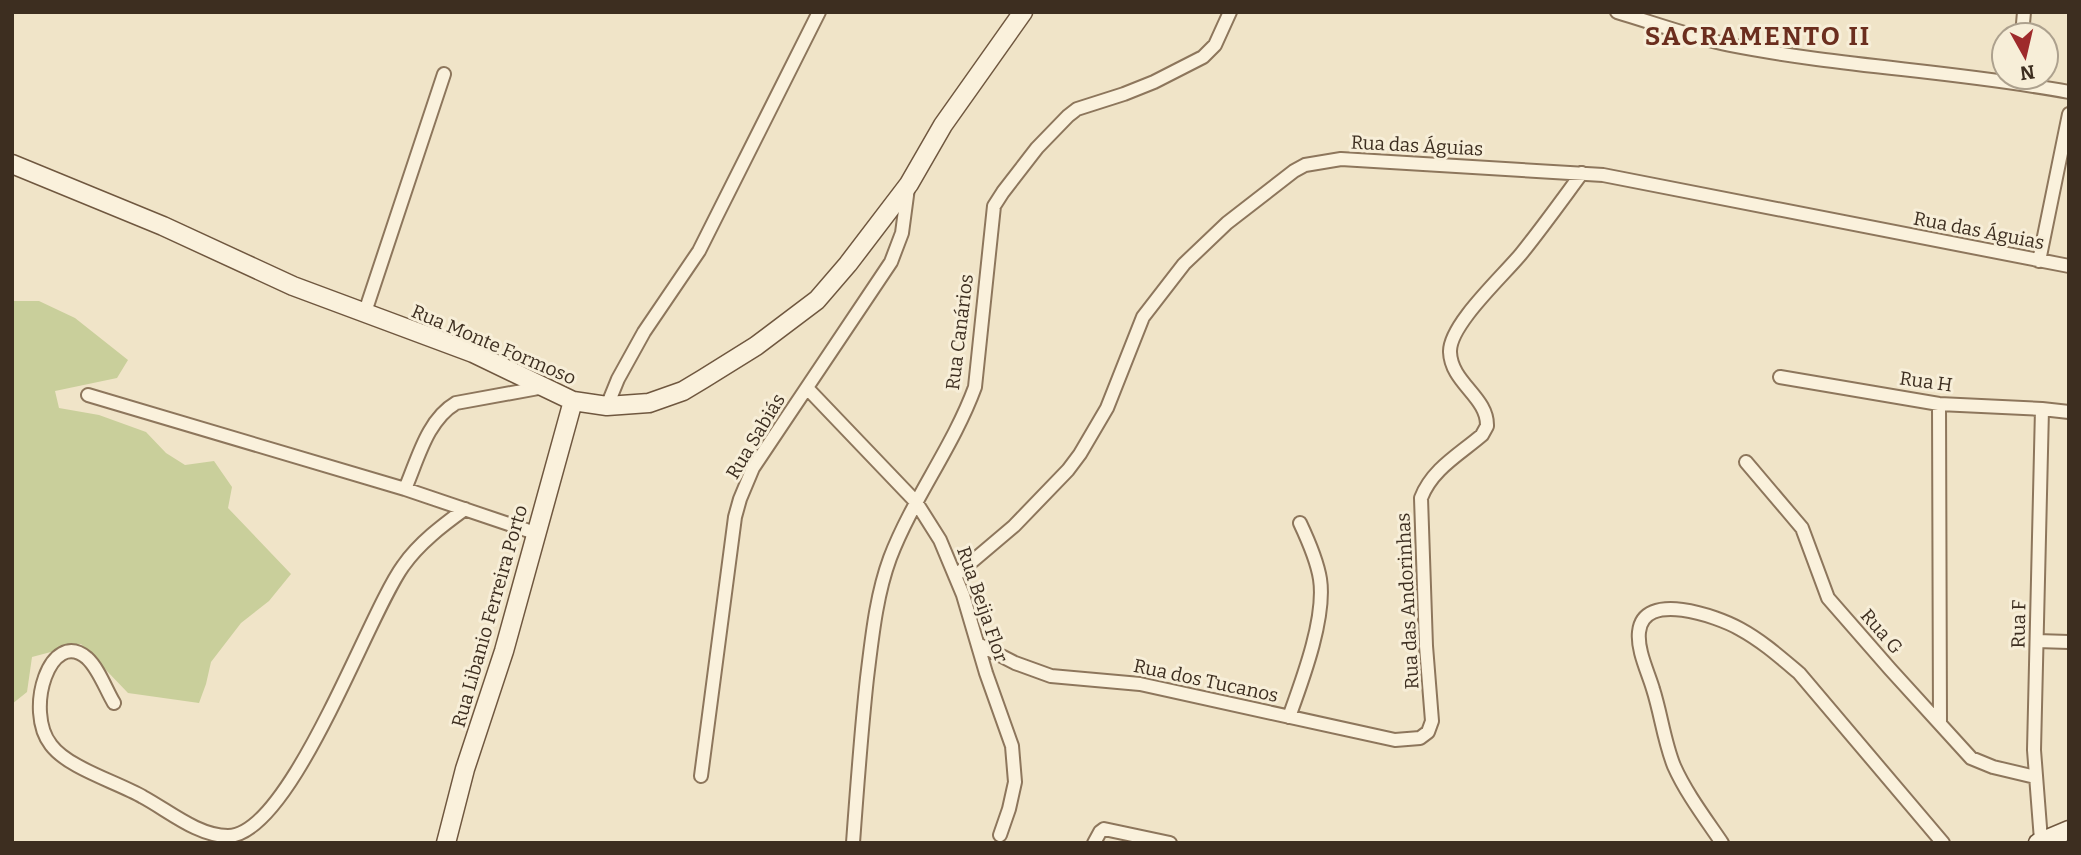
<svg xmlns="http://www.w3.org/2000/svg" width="2081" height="855" font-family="Bitter,serif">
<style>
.green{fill:#c9cf9b}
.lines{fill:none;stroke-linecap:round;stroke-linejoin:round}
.street-casing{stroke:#8d765c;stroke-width:16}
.secondary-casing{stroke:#6f573f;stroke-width:21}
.street{stroke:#faf1dc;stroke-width:12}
.secondary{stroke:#faf1dc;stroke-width:18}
.labels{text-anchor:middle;stroke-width:6;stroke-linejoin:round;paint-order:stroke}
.street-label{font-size:19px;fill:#3d2e20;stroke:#f7eed8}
.district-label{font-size:26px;font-weight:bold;letter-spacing:2px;fill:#6b2e1e;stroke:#f7eed8}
</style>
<rect width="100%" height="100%" fill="#f0e4c8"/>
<path class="green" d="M12 301H39L75 318 128 360 117 378 55 391 59 408 99 415 146 432 166 453 185 465 214 461 232 487 228 508 291 574 269 601 241 623 211 662 206 684 199 703 128 693 81 644 32 657 27 692 12 704Z"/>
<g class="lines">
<defs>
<path id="street" d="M1617 12C1654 23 1692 37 1730 45 1842 67 1957 71 2069 92
M2022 35 2024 12
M2039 261 2069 114
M365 312 444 74
M1780 377 1939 404 2042 409 2069 412
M807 388 916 502 940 540 963 595 986 673 1012 746 1015 782 1009 809 1000 835
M88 395 405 489 535 533
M1939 404 1940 723
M607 406 618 379 644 332 699 251 819 12
M1746 462 1802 528 1828 598 1890 669 1971 758 1993 767 2035 777
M405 489C418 459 427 420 456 403L544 387
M955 576 1014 526 1068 470 1080 454 1107 408 1143 317 1184 264 1227 223 1294 171 1305 165 1341 159 1603 175 2069 266
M2037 641 2069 642
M978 644 1015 663 1051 676 1140 684 1395 740 1420 738 1428 732 1432 721 1426 646 1421 498C1432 469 1460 454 1482 435L1487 426C1488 397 1451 383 1450 352 1449 325 1503 276 1521 254 1542 228 1562 200 1582 173
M114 703C106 690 99 669 87 658 50 627 24 711 51 745 68 768 117 782 143 797 169 811 198 836 228 836 291 835 368 614 403 566 419 543 443 525 465 509
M1289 717C1302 681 1326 618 1320 579 1317 560 1308 540 1300 523
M701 776 735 517 740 499 753 468 891 262 902 233 908 188
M2041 840 2034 750 2042 409
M853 843C857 788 861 733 867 678 872 638 876 596 890 558 913 498 953 447 975 387L994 206 1003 192 1037 148 1068 116 1077 109 1124 94 1154 82 1203 57 1215 45 1230 12
M1094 843 1100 832 1104 829 1170 843
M1722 843C1705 818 1686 793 1674 766 1664 741 1661 714 1653 689 1648 672 1637 650 1639 632 1643 590 1717 616 1740 629 1762 641 1780 657 1799 673L1943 843"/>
<path id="secondary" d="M12 164 163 226 293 286 473 353 573 401 607 406 649 403 683 391 703 379 756 346 817 300 848 264 909 184 943 125 1023 12
M446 843 465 769 504 651 573 401
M2038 843 2069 830"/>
</defs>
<use href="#street" class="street-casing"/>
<use href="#secondary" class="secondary-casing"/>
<use href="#street" class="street"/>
<use href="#secondary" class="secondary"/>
</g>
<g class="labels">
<g class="street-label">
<text transform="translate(1417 145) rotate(3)" y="7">Rua das Águias</text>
<text transform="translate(1979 230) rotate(11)" y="7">Rua das Águias</text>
<text transform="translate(959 332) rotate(-83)" y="7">Rua Canários</text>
<text transform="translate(494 344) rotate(23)" y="7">Rua Monte Formoso</text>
<text transform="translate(1926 381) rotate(8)" y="7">Rua H</text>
<text transform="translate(755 436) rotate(-59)" y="7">Rua Sabiás</text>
<text transform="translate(1407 601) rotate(-93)" y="7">Rua das Andorinhas</text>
<text transform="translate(983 604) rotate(71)" y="7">Rua Beija Flor</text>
<text transform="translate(489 616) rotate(-74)" y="7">Rua Libanio Ferreira Porto</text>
<text transform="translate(2018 624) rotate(-89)" y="7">Rua F</text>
<text transform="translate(1882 631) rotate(49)" y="7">Rua G</text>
<text transform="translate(1206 680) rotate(12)" y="7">Rua dos Tucanos</text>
</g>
<g class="district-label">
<text x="1758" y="45">SACRAMENTO II</text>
</g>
</g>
<rect width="2081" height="855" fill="none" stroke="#3d2e20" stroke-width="28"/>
<g transform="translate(2025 56) rotate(172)"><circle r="33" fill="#f7eed8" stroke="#ada18e" stroke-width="2"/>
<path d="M0-5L12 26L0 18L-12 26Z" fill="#9e2a2b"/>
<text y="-10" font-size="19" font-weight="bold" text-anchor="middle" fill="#3d2e20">N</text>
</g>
</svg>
